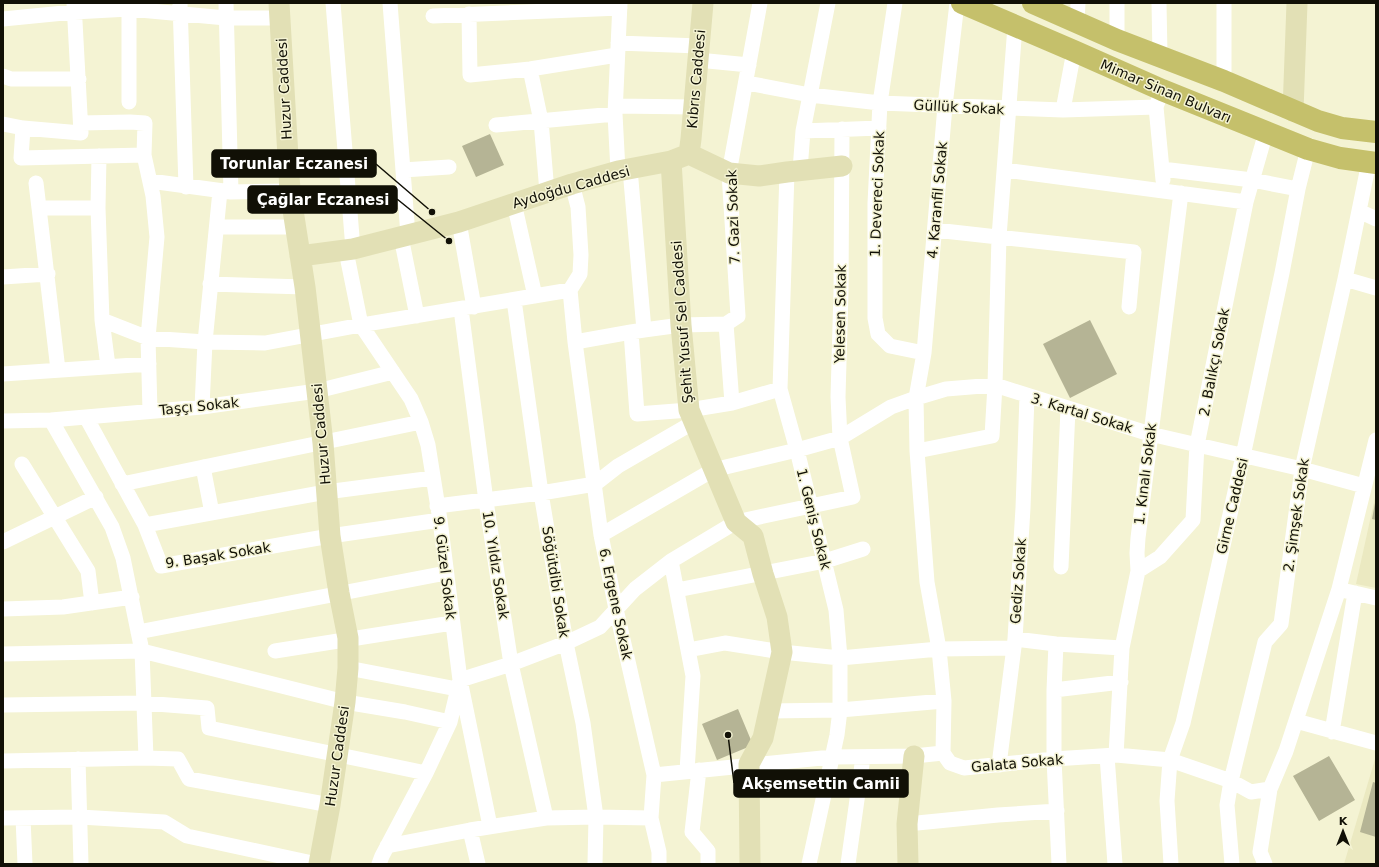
<svg xmlns="http://www.w3.org/2000/svg" width="1379" height="867" font-family="'DejaVu Sans',sans-serif">
<style>
.built{fill:#ebe9c1}
.building{fill:#b5b495}
.lines{fill:none;stroke-linecap:round;stroke-linejoin:round}
.street{stroke:#fff;stroke-width:15}
.secondary{stroke:#e2e0b5;stroke-width:21}
.primary{stroke:#c5c06b;stroke-width:22}
.labels{text-anchor:middle;stroke-width:3;stroke-linejoin:round;paint-order:stroke}
.street-label{font-size:14px;fill:#111006;stroke:#f4f3d3}
.leader{fill:none;stroke:#111006;stroke-width:1.5}
.callout-dot{fill:#111006;stroke:#f4f3d3;stroke-width:1.5}
.callout{fill:#111006;stroke:#111006;stroke-width:1.5}
.callout-label{font-size:15px;text-anchor:middle;font-weight:bold;fill:#fff}
</style>
<rect width="100%" height="100%" fill="#f4f3d3"/>
<path class="built" d="M1376 493V588L1356 584Z
M1375 759H1376V864H1344Z"/>
<path class="building" d="M490 134 504 165 476 177 462 146Z
M1090 320 1117 374 1070 398 1043 344Z
M1375 503H1376V520L1372 519Z
M738 709 753 745 717 760 702 724Z
M1329 756 1355 800 1319 821 1293 776Z
M1373 782 1376 783V837L1360 832Z"/>
<g class="lines">
<path class="street" d="M129 3V102
M180 3 186 187
M226 3 231 192
M333 3 353 249
M390 3 408 235
M895 3 880 103 875 203V318L878 334 890 346 924 353
M1117 3V40
M1159 3 1160 55
M1224 3V81
M469 14 470 75 530 69 617 55
M433 16 620 8
M3 19 74 12 129 9 226 18H280
M1077 23 1078 3
M618 43 699 46
M698 60 749 65
M530 69 541 121 547 192
M3 76 11 79H79
M747 83 810 95 880 103 1063 110 1156 107 1162 90
M616 106 694 107
M1156 107 1163 180
M1063 110 1074 51
M81 123 130 122 145 123 144 155 153 196 157 237 148 338 150 411
M3 124 23 128 81 133 74 3
M496 125 615 114
M23 128 21 158 144 155
M803 131 879 128
M99 156 98 208 102 320 108 366
M630 169 644 330 631 332 637 414 689 410 732 403 780 389
M1162 169 1252 180 1298 189
M403 170 449 167
M800 170 803 131 828 3
M1005 170 1246 202
M618 171 615 114 620 3
M787 172 780 389 797 450 836 610 840 658V710L837 735 809 864
M150 181 231 192 290 191
M36 183 39 208
M572 184 578 207 581 255 580 274 570 290 575 342 601 535 616 609 654 775 651 818 659 852V864
M514 203 535 296
M1359 211 1376 219
M459 222 474 307
M217 227H296
M935 230 1134 252 1129 307
M401 237 417 316
M346 251 361 325 411 399 421 422 428 445 440 520 460 680 490 826
M3 277 48 274
M1345 279 1376 288
M210 284 305 287
M514 300 541 493 566 643 583 723 596 817 595 864
M461 309 486 501 511 664 546 818
M102 320 148 338 205 342 265 343 361 325 570 290
M644 330 681 325 726 324
M575 342 631 332
M58 370 39 208H98
M3 374 149 364
M732 403 726 324 738 316 729 173 760 3
M202 407 205 342 220 191
M86 417 145 525 161 566 330 536 440 520
M51 420 112 527 123 558 142 651 146 758
M3 421 51 420 202 407 317 391 393 372
M917 451 992 436 995 385 999 237 1015 26
M22 464 88 571 92 603
M203 467 212 513
M122 484 421 422
M437 506 541 493 595 484 618 466 694 422
M145 525 326 492 433 478
M601 535 713 470 797 450 840 438 891 407 916 398 946 389 995 385 1150 434 1302 469 1364 486
M3 542 96 497
M671 561 693 676 687 771
M1061 567 1068 409
M1138 571 1160 557 1193 520 1197 445 1246 202 1266 132
M677 590 825 561 863 549
M1346 591 1376 598
M3 609 63 607 132 597
M138 632 446 573
M1015 639 1056 644 1122 648
M1056 644 1054 690V759L1059 864
M688 650 725 643 782 652 840 658 939 649 1014 648
M275 651 452 623
M3 654 142 651 345 702 405 712 450 722
M348 668 457 689
M1054 690 1121 682
M3 705 143 703 207 708 209 728 426 773
M769 711 840 710 944 701
M1296 721 1376 743
M1332 732 1355 593
M943 753 944 701 939 649 927 582 917 451 916 398 924 353 945 106 957 3
M1116 755 1122 648 1138 571 1137 553 1138 538 1181 193
M1107 756 1115 864
M78 759 81 864
M3 761 146 758 178 759 189 779 330 805
M999 765 1015 639 1023 508 1027 396
M699 770 692 832 708 851V864
M654 775 832 757 914 756 943 753 950 763 964 768 1054 759 1116 755 1170 760 1231 781 1251 792 1270 789
M3 818 80 817 164 822 187 836 317 864
M23 818 25 864
M907 824 998 815 1057 811
M387 846 470 830
M379 864 382 856 426 773 450 722 460 680 511 664 566 643 600 627 635 589 671 561 736 522 853 497 840 438 838 397 841 291 842 129
M478 864 470 830 546 818 596 817 651 818
M848 864 863 757
M1171 864 1167 801 1170 760 1183 723 1200 649 1243 456 1282 273 1298 189 1308 149
M1232 864 1227 805 1231 781 1265 642 1281 624 1302 469 1345 279 1369 162
M1265 864 1260 852 1270 789 1286 751 1339 589 1376 440"/>
<path class="secondary" d="M279 3 290 191 305 287 323 443 330 536 339 593 348 638V668L345 702 330 805 319 864
M1293 111 1297 3
M689 154 691 139 703 3
M671 161 681 325 689 410 736 522 753 536 763 574 777 617 782 652 763 738 749 764 750 864
M300 256 353 249 459 222 572 184 618 171 671 161 689 154 729 173 759 176 787 172 842 166
M908 864 907 824 914 756"/>
<path class="primary" d="M962 3 1074 51 1162 90 1308 149 1340 158 1376 163
M1033 3 1117 40 1224 81 1318 121 1342 128 1376 132"/>
</g>
<g class="labels">
<g class="street-label">
<text transform="translate(696 79) rotate(-85)" y="5">Kıbrıs Caddesi</text>
<text transform="translate(284 89) rotate(-93)" y="5">Huzur Caddesi</text>
<text transform="translate(1166 91) rotate(23)" y="5">Mimar Sinan Bulvarı</text>
<text transform="translate(959 107) rotate(3)" y="5">Güllük Sokak</text>
<text transform="translate(571 187) rotate(-16)" y="5">Aydoğdu Caddesi</text>
<text transform="translate(877 194) rotate(-88)" y="5">1. Devereci Sokak</text>
<text transform="translate(937 200) rotate(-85)" y="5">4. Karanfil Sokak</text>
<text transform="translate(733 217) rotate(-92)" y="5">7. Gazi Sokak</text>
<text transform="translate(840 314) rotate(-89)" y="5">Yelesen Sokak</text>
<text transform="translate(682 322) rotate(-94)" y="5">Şehit Yusuf Sel Caddesi</text>
<text transform="translate(1214 362) rotate(-79)" y="5">2. Balıkçı Sokak</text>
<text transform="translate(199 406) rotate(-6)" y="5">Taşçı Sokak</text>
<text transform="translate(1082 413) rotate(17)" y="5">3. Kartal Sokak</text>
<text transform="translate(321 434) rotate(-95)" y="5">Huzur Caddesi</text>
<text transform="translate(1145 474) rotate(-83)" y="5">1. Kınalı Sokak</text>
<text transform="translate(1232 506) rotate(-77)" y="5">Girne Caddesi</text>
<text transform="translate(1296 515) rotate(-82)" y="5">2. Şimşek Sokak</text>
<text transform="translate(814 519) rotate(76)" y="5">1. Geniş Sokak</text>
<text transform="translate(218 555) rotate(-9)" y="5">9. Başak Sokak</text>
<text transform="translate(496 565) rotate(81)" y="5">10. Yıldız Sokak</text>
<text transform="translate(445 568) rotate(83)" y="5">9. Güzel Sokak</text>
<text transform="translate(1018 581) rotate(-86)" y="5">Gediz Sokak</text>
<text transform="translate(556 582) rotate(81)" y="5">Söğütdibi Sokak</text>
<text transform="translate(616 604) rotate(78)" y="5">6. Ergene Sokak</text>
<text transform="translate(337 756) rotate(-82)" y="5">Huzur Caddesi</text>
<text transform="translate(1017 763) rotate(-5)" y="5">Galata Sokak</text>
</g>
</g>
<path class="leader" d="M432 212L376 164M449 241L397 199M728 735L734 783"/>
<g class="callout-dot">
<circle cx="432" cy="212" r="4"/>
<circle cx="449" cy="241" r="4"/>
<circle cx="728" cy="735" r="4"/>
</g>
<g class="callout">
<rect x="212" y="150" width="164" height="27" rx="4"/>
<rect x="248" y="186" width="149" height="27" rx="4"/>
<rect x="734" y="770" width="174" height="27" rx="4"/>
</g>
<g class="callout-label">
<text x="294" y="169">Torunlar Eczanesi</text>
<text x="323" y="205">Çağlar Eczanesi</text>
<text x="821" y="789">Akşemsettin Camii</text>
</g>
<rect width="1379" height="867" fill="none" stroke="#111006" stroke-width="8"/>
<g transform="translate(1343 831)" stroke="#f4f3d3" stroke-width="3" paint-order="stroke">
<path d="M0-3L7 15L0 10L-7 15Z" fill="#111006"/>
<text y="-6" font-size="11" font-weight="bold" text-anchor="middle" fill="#111006">K</text>
</g>
</svg>
